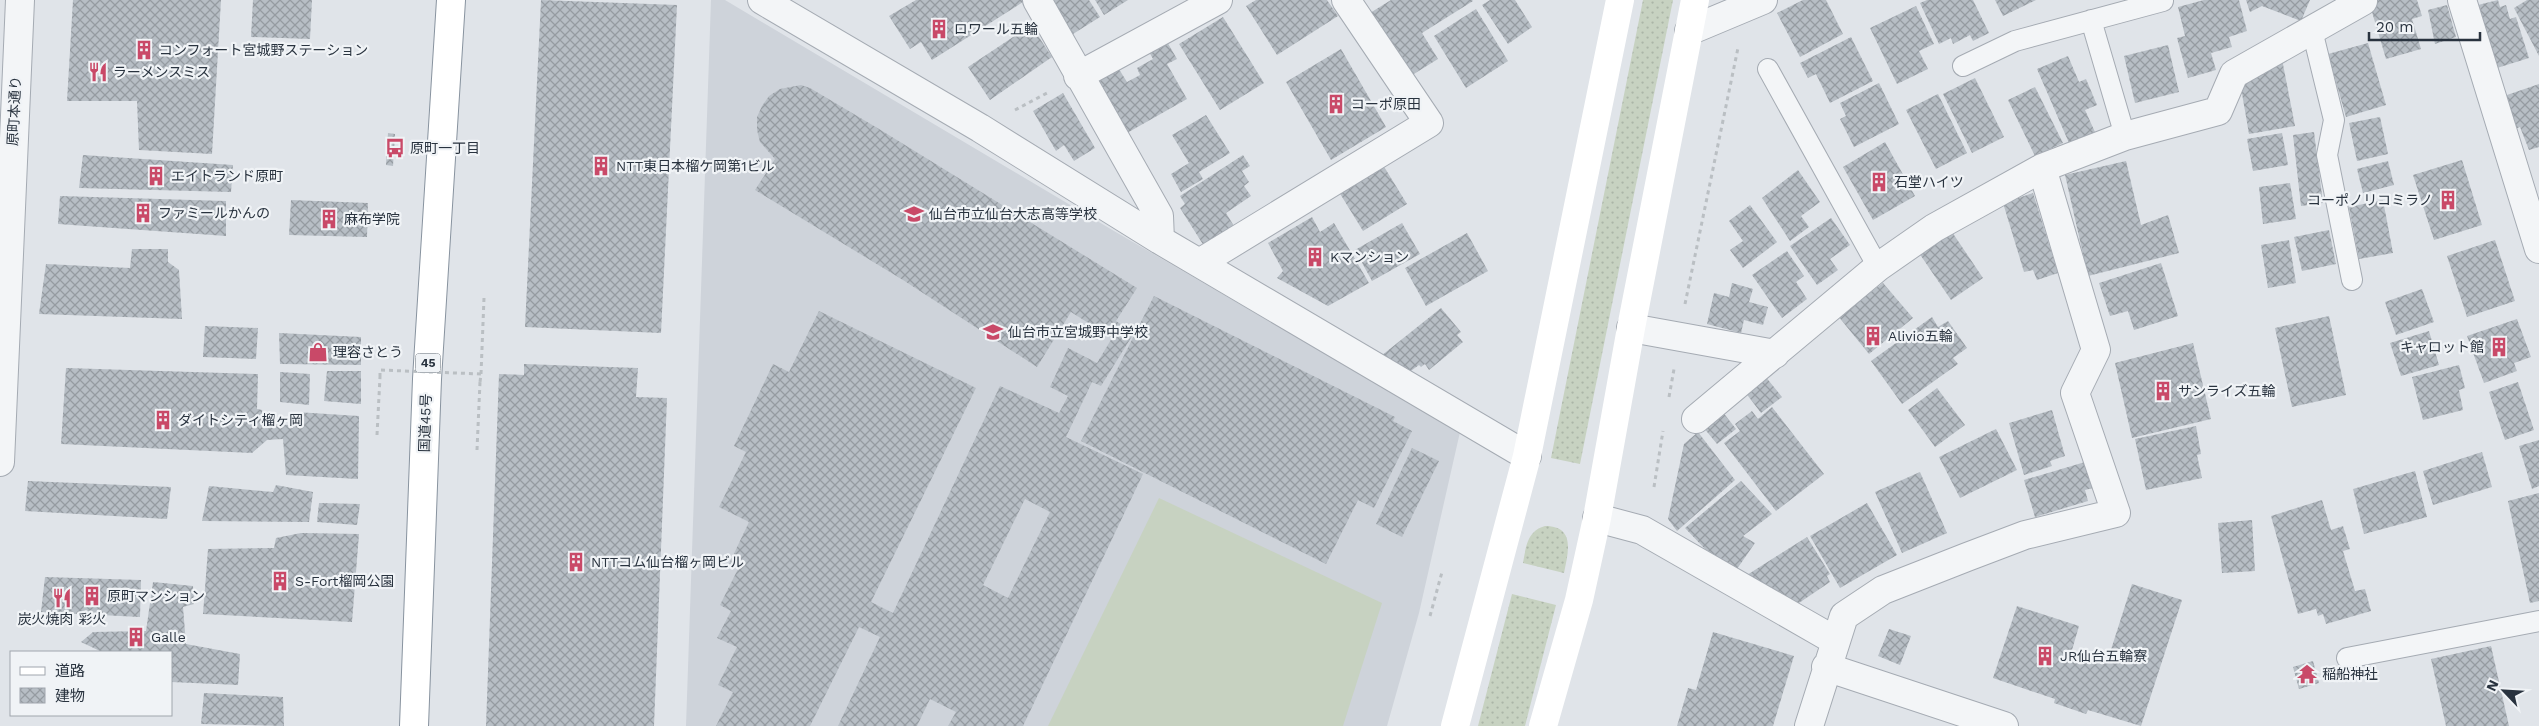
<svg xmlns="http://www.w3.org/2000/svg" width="2539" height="726" font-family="'Work Sans','Noto Sans JP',sans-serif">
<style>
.built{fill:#ced3da}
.grass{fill:url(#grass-dots)}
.garden{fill:#c7d2c1}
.building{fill:url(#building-cross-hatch);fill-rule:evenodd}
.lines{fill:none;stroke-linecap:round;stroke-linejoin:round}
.lane-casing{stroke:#a5abb3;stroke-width:22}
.street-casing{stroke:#a5abb3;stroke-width:30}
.highway-casing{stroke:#88939f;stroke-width:30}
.path{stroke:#babfc3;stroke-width:3;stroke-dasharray:4 4;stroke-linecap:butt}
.lane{stroke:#f3f5f7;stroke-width:20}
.street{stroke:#f3f5f7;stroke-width:28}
.secondary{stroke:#fff;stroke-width:28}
.highway{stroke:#fff;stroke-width:28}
.path-bridge{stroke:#babfc3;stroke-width:3;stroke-dasharray:4 4;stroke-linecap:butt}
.labels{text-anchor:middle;stroke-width:4.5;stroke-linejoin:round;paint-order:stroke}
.shield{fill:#f0f3f6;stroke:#656d76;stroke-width:1}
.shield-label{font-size:12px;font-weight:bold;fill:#29333f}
.poi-label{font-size:14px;fill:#29333f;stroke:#f0f3f6;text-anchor:start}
.street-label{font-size:14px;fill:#29333f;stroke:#f0f3f6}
</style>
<defs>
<pattern id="grass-dots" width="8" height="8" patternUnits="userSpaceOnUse" patternTransform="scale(1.25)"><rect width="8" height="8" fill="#c7d2c1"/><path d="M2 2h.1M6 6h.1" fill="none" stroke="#abb5a7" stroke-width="1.8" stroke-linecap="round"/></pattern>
<pattern id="building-cross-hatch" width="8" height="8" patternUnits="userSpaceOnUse" patternTransform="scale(1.25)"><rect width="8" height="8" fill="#b7bec5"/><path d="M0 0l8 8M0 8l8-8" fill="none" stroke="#959ba1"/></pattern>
</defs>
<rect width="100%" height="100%" fill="#e0e4e9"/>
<path class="built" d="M711 0H725L1114 231 1460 432 1419 613 1387 726H686Z"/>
<path class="grass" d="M1643 0H1673L1580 464 1551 458Z
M1545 526C1576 526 1568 553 1564 573L1523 563C1526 547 1527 531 1545 526Z
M1512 594 1556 605 1525 726H1478Z"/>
<path class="garden" d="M1159 498 1382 603 1343 726H1048Z"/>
<path class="building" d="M73 0H221L212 154 139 150 137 101H67Z
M253 0H312L310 39 251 37Z
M541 0 677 5 661 333 525 327Z
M916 0H1022L1023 2 932 60 921 42 910 49 889 16Z
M1052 0H1089L1100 17 1073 34Z
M1095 0H1128L1104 15Z
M1256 0H1327L1338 16 1277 55 1246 6Z
M1391 0H1472L1473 1 1422 33 1438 59 1409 77 1370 13Z
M1490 0H1515L1532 27 1508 44 1482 5Z
M1803 0H1826L1843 34 1800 57 1777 13Z
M1927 0H1973L1989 33 1973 41 1970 35 1953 44 1951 38 1939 44 1920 3Z
M1995 0H2036L2003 16Z
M2204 0H2239L2247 31 2229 37 2232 47 2211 53 2216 70 2188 78 2177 38 2185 36 2178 7Z
M2246 0H2310L2301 21 2262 6 2250 12Z
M2375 0H2417L2422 16 2412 19 2421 49 2386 59 2369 2Z
M2498 0 2500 7 2506 5 2510 19 2516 17 2529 58 2497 68 2478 5Z
M2527 0H2539V56L2514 8Z
M2447 5 2456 37 2435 44 2428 10Z
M1916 6 1934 44 1919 51 1928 69 1897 84 1870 28Z
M1476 9 1508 61 1466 88 1434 36Z
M1223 17 1264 83 1220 110 1179 44Z
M1031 25 1052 57 990 100 968 67Z
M1851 37 1873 81 1830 103 1816 74 1808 78 1800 63Z
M1166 40 1177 59 1167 64 1187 99 1127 133 1091 81 1117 66 1127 82 1140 75 1137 68 1153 59 1148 50Z
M2368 43 2386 105 2346 117 2328 54Z
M2168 45 2179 92 2135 103 2124 56Z
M1341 49 1386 127 1331 160 1286 82Z
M2281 54 2295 126 2249 134 2240 82Z
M2068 56 2079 82 2086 79 2097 105 2085 110 2095 132 2069 143 2037 69Z
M1975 78 2004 137 1972 153 1943 94Z
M1879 83 1899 124 1854 147 1840 119 1846 116 1840 103Z
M2539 84V147L2529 150 2520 127 2515 129 2504 96Z
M801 85 810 88 879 129 1137 288 1116 321 1134 333 1101 386 1092 382 1066 437 1143 474 1023 726H948L956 712 930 699 917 726H838L880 637 859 627 810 726H716L733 692 718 685 737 647 717 638 731 611 720 605 738 569 729 564 749 522 719 507 746 452 734 446 773 364 789 372 819 311 976 388 871 602 893 613 1000 386 1059 413 1068 396 1050 387 1068 348 1097 363 1112 338 1071 312 1037 367 903 280 755 190 775 159 760 142 757 130V117L762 106 769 96 780 89ZM1025 499 1050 512 1008 598 983 585Z
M2035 87 2063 143 2035 156 2008 100Z
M1063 93 1095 148 1074 161 1064 145 1056 151 1033 111Z
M1938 94 1967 153 1936 169 1906 110Z
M1206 115 1230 153 1199 172 1203 179 1181 192 1171 174 1189 163 1172 135Z
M2380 117 2388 154 2357 161 2349 123Z
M2314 132 2323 203 2301 206 2293 135Z
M388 133 395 134 393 166 386 165Z
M2282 133 2288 165 2253 171 2247 139Z
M1885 142 1915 196 1873 220 1843 167Z
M83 155 233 165 231 192 79 188Z
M1243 155 1250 166 1242 171 1249 182 1244 186 1251 196 1226 213 1234 226 1204 246 1180 208 1185 204 1180 196Z
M2462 160 2482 225 2434 240 2413 175Z
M2126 161 2141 225 2168 215 2179 253 2088 276 2065 175Z
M2388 161 2394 185 2363 193 2357 169Z
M1383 165 1407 204 1363 231 1339 192Z
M1798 170 1820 202 1801 216 1809 227 1790 241 1762 198Z
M2290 183 2296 219 2263 224 2259 187Z
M2033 193 2058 273 2037 280 2033 270 2024 272 2003 203Z
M60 196 226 201V236L58 224Z
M291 200 368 203 367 237 289 235Z
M2383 200 2393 253 2359 259 2349 207Z
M1750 205 1777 242 1743 268 1730 250 1743 241 1729 221Z
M1312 217 1320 232 1334 223 1369 283 1328 306 1277 278 1283 271 1268 243Z
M1831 218 1850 245 1830 259 1838 270 1817 285 1790 246Z
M1402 223 1420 254 1372 281 1355 250Z
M2329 230 2336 264 2302 271 2294 237Z
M1952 232 1983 278 1951 300 1919 253Z
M1467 233 1488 271 1426 306 1405 268Z
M2289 240 2296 283 2268 288 2261 245Z
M2495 240 2515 301 2467 317 2447 256Z
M132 249H168V262L179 270 182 319 39 314 46 264 130 268Z
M1787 251 1804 276 1796 282 1807 299 1782 318 1752 275Z
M2161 263 2178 316 2134 330 2128 311 2110 316 2099 283Z
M1732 283 1753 289 1749 302 1768 307 1763 325 1744 320 1741 333 1707 324 1714 293 1729 297Z
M1883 283 1913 318 1869 354 1838 316Z
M2422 289 2434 322 2396 335 2385 302Z
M1154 296 1395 417 1393 421 1412 431 1374 508 1358 500 1326 564 1081 441Z
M1441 308 1461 332 1457 335 1463 342 1429 370 1425 364 1421 367 1419 365 1408 373 1381 356Z
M2329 316 2346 395 2292 407 2275 328Z
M1932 317 1938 327 1948 321 1967 348 1953 358 1958 364 1902 404 1871 361Z
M2517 319 2531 357 2514 363 2517 371 2484 383 2467 336Z
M205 326 258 328 256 359 203 357Z
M2429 331 2439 365 2401 376 2390 343Z
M279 333 361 337V365L280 364Z
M2193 343 2211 419 2132 438 2115 363Z
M524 364 638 368 636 397 667 398 654 726H486L499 374 524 375Z
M2459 365 2465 388 2459 390 2463 410 2423 420 2412 377Z
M66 368 258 374 257 409 262 410 265 424 289 425 296 412 359 416 358 479 286 475 283 439 267 440 252 453 61 444Z
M327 371H361V404L324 401Z
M280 372 310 374 309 405 280 402Z
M1765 376 1782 397 1761 413 1745 392Z
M2518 382 2534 430 2505 440 2489 392Z
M1937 388 1965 425 1935 447 1908 410Z
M1772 407 1824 474 1776 511 1724 443 1740 431 1735 424 1752 411 1758 419Z
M2052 410 2065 456 2050 461 2052 466 2024 475 2009 423Z
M1722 411 1736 429 1717 444 1703 427Z
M2196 426 2201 454 2197 455 2202 478 2146 490 2135 439Z
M1996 429 2017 470 1960 498 1939 457Z
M1698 432 1735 480 1677 531 1668 519 1684 444Z
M2539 440V486L2532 489 2519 446Z
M1412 448 1439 461 1402 537 1376 524Z
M2482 452 2492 487 2433 505 2423 471Z
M2085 462 2093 488 2085 490 2088 501 2035 517 2024 480Z
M2415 471 2427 517 2364 534 2353 489Z
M1920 472 1947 533 1902 553 1875 492Z
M28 481 171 487 167 519 25 511Z
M1741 481 1772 514 1743 536 1755 543 1737 569 1705 549 1685 528Z
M276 485 313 492 309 522 202 521 209 486 273 492Z
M2539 493V601L2530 603 2508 501Z
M2322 500 2331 530 2343 526 2350 549 2343 551 2355 591 2365 589 2371 611 2326 624 2323 614 2318 616 2316 609 2298 614 2271 516Z
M319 503 360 504 357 525 317 522Z
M1867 503 1897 555 1840 588 1810 536Z
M2252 520 2255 571 2222 573 2218 523Z
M301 533 359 534 352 622 203 614 208 549 274 548 276 538Z
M1807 537 1830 574 1827 576 1830 582 1796 605 1747 575Z
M45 577 141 580 140 617 41 612Z
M153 582 193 586 194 604 183 607 186 644 240 654 238 685 171 682V652H102L81 642 93 632 146 631Z
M2132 584 2182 600 2141 726 2088 710 2086 714 2054 703 2055 699 1993 678 2017 606 2079 626 2072 650 2107 662Z
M1889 629 1911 636 1900 665 1878 656Z
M1713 632 1794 656 1773 726H1677L1688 688 1696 690Z
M2491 646 2509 726H2446L2431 659Z
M2313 661 2319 683 2299 689 2293 667Z
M204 693 283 697 284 726 201 724Z"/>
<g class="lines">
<defs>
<path id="lane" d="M2091 20 2125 136
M2312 30 2334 120 2327 155 2352 280
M1963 66 2015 41 2163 1
M1768 69 1878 267
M2347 658 2539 621"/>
<path id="street" d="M762 0 980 128 1160 240 1527 456
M1037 0 1159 216 1160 240
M2462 0 2539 249
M1689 31 1763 0
M1078 76 1218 0
M1201 262 1429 123 1346 0
M1631 328 1775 354
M1696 419 1878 267 1934 228 2042 168 2125 136 2218 111 2234 74 2363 1
M0 462 20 0
M1597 518 1642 530 1834 640
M1826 667 2004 726
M1809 726 1844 616 1883 590 1967 557 2025 535 2116 513 2075 393 2096 350 2042 168"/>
<path id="highway" d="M414 726 427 379 451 0"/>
</defs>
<use href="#lane" class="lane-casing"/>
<use href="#street" class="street-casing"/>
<use href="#highway" class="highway-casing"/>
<path class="path" d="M1015 110 1049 92
M1685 304 1738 48
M481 374 484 298
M1669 397 1674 369
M377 435 380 377
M477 450 480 382
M1654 487 1663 431
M1430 616 1442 572"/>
<use href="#lane" class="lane"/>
<use href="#street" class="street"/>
<path class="secondary" d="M1455 726 1527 456 1620 0
M1543 726 1579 600 1597 518 1631 328 1695 0"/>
<use href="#highway" class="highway"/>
<path class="path-bridge" d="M380 377V370L481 374 480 382"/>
</g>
<defs>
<symbol id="building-bare" viewBox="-9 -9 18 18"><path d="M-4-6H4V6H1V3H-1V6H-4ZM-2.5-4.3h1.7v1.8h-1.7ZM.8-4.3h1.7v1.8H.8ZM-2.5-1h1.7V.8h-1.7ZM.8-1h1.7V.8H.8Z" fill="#c94968" stroke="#f0f3f6" stroke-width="2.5" paint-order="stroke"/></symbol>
<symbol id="restaurant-bare" viewBox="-9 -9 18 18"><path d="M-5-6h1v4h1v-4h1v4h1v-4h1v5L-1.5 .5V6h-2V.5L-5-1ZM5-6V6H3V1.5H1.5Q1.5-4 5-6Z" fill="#c94968" stroke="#f0f3f6" stroke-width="2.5" paint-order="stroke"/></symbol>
<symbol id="bus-bare" viewBox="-9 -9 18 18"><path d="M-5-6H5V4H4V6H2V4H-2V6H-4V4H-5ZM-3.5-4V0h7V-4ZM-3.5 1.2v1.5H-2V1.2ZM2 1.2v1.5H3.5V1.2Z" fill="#c94968" stroke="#f0f3f6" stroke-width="2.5" paint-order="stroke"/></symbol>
<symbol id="school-bare" viewBox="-9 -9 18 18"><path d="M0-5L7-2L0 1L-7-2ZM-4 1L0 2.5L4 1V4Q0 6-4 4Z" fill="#c94968" stroke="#f0f3f6" stroke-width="2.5" paint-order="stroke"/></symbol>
<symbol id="shop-bare" viewBox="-9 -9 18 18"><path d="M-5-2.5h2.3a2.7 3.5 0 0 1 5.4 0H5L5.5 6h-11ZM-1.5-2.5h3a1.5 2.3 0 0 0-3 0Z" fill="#c94968" stroke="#f0f3f6" stroke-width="2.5" paint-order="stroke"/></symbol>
<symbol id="temple-bare" viewBox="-9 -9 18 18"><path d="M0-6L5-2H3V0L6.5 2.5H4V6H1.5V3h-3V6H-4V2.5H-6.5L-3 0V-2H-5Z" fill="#c94968" stroke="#f0f3f6" stroke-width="2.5" paint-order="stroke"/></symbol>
</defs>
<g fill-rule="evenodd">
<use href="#building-bare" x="925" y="15" width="28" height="28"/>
<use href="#building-bare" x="130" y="36" width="28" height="28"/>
<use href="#restaurant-bare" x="84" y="58" width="28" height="28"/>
<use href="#building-bare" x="1322" y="90" width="28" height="28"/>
<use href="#bus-bare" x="381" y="134" width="28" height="28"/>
<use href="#building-bare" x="587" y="152" width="28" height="28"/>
<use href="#building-bare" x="142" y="162" width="28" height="28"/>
<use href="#building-bare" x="1865" y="168" width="28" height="28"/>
<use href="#building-bare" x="2434" y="186" width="28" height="28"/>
<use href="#building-bare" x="129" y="199" width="28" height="28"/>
<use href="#school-bare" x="900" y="200" width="28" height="28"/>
<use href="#building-bare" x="315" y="205" width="28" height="28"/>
<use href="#building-bare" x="1301" y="243" width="28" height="28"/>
<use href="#school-bare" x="979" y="318" width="28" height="28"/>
<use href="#building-bare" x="1859" y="322" width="28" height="28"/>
<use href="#building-bare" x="2485" y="333" width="28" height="28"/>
<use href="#shop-bare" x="304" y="338" width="28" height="28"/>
<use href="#building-bare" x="2149" y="377" width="28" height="28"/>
<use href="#building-bare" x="149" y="406" width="28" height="28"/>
<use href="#building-bare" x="562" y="548" width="28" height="28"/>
<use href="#building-bare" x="266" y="567" width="28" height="28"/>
<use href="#building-bare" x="78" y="582" width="28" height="28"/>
<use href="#restaurant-bare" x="48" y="584" width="28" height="28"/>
<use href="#building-bare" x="122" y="623" width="28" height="28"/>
<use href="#building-bare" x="2031" y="642" width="28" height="28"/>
<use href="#temple-bare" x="2293" y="660" width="28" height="28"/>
</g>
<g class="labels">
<rect class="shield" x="415.5" y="353.5" width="25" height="19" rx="4"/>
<g class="shield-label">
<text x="428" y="367">45</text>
</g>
<g class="poi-label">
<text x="954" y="34">ロワール五輪</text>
<text x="159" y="55">コンフォート宮城野ステーション</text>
<text x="113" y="77">ラーメンスミス</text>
<text x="1351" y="109">コーポ原田</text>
<text x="410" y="153">原町一丁目</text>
<text x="616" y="171">NTT東日本榴ケ岡第1ビル</text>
<text x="171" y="181">エイトランド原町</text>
<text x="1894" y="187">石堂ハイツ</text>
<text x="2433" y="205" text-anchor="end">コーポノリコミラノ</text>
<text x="158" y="218">ファミールかんの</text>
<text x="929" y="219">仙台市立仙台大志高等学校</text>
<text x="344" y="224">麻布学院</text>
<text x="1330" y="262">Kマンション</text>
<text x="1008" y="337">仙台市立宮城野中学校</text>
<text x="1888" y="341">Alivio五輪</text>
<text x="2484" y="352" text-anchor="end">キャロット館</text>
<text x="333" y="357">理容さとう</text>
<text x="2178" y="396">サンライズ五輪</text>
<text x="178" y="425">ダイトシティ榴ヶ岡</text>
<text x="591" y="567">NTTコム仙台榴ヶ岡ビル</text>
<text x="295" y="586">S-Fort榴岡公園</text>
<text x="107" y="601">原町マンション</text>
<text x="62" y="624" text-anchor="middle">炭火焼肉 彩火</text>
<text x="151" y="642">Galle</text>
<text x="2060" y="661">JR仙台五輪寮</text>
<text x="2322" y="679">稲船神社</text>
</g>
<g class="street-label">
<text transform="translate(14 111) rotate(-87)" y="5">原町本通り</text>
<text transform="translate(425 423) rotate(-88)" y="5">国道45号</text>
</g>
</g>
<rect x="10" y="651" width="162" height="65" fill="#f0f3f6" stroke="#a0a6ad"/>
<rect x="20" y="667" width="25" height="8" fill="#ffffff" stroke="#a0a6ad"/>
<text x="55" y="676" font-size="15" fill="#29333f">道路</text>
<rect x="20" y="688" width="25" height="15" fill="url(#building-cross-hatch)" stroke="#a0a6ad"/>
<text x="55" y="701" font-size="15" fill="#29333f">建物</text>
<g transform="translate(2504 691) rotate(295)" stroke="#f0f3f6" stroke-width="4" paint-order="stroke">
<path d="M0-4L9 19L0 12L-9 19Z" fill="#29333f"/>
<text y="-8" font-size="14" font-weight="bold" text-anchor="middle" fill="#29333f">N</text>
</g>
<path d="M2369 32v8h111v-8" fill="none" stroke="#29333f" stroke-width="2.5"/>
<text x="2376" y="32" font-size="15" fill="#29333f" stroke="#f0f3f6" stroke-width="4" paint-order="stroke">20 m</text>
</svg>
